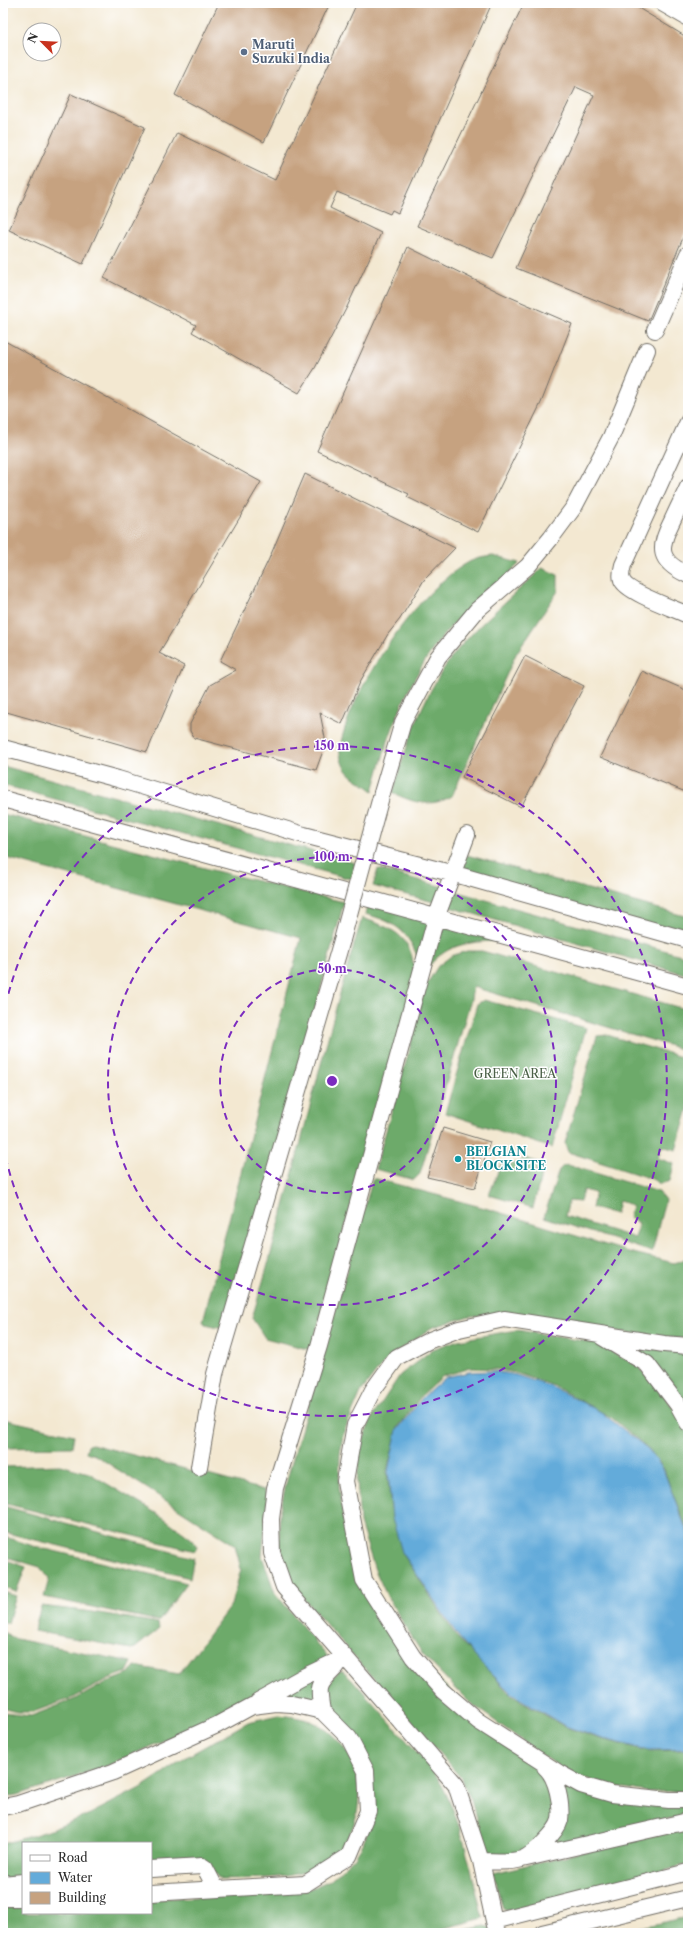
<svg xmlns="http://www.w3.org/2000/svg" width="691" height="1936" font-family="'Libre Caslon Text',serif">
<style>
.forest{fill:#6daa6b;stroke:#4c6a4b;fill-rule:evenodd}
.water{fill:#63abda;stroke:#476b82}
.building{fill:#c6a280}
.lines{fill:none;stroke-linecap:round;stroke-linejoin:round}
.minor-casing{stroke:#716d65;stroke-width:18}
.minor{stroke:#fff;stroke-width:16}
.minor-bridge-casing{stroke:#716d65;stroke-width:18;stroke-linecap:butt}
.minor-bridge{stroke:#fff;stroke-width:16}
.ring{fill:none;stroke:#7b2cbf;stroke-width:2;stroke-dasharray:7 5}
.service-dot{fill:#5c6f8a;stroke:#fff;stroke-width:1.5}
.culture-dot{fill:#0f9aa8;stroke:#fff;stroke-width:1.5}
.labels{text-anchor:middle;stroke-width:3;stroke-linejoin:round;paint-order:stroke}
.service-label{font-size:12px;font-weight:bold;fill:#4e5e75;stroke:#fff;text-anchor:start}
.park-label{font-size:12px;fill:#4b6147;stroke:#fff}
.culture-label{font-size:12px;font-weight:bold;fill:#0d838f;stroke:#fff;text-anchor:start}
.centre{fill:#7b2cbf;stroke:#fff;stroke-width:2}
.ring-label{font-size:12px;text-anchor:middle;font-weight:bold;fill:#7b2cbf;stroke:#fff;stroke-width:3;stroke-linejoin:round;paint-order:stroke}
</style>
<rect width="100%" height="100%" fill="#fff"/>
<filter id="ink" filterUnits="userSpaceOnUse"><feTurbulence type="fractalNoise" baseFrequency=".025" numOctaves="2"/><feDisplacementMap in="SourceGraphic" scale="8" xChannelSelector="R" yChannelSelector="G"/><feConvolveMatrix kernelMatrix="1 2 1 2 8 2 1 2 1" color-interpolation-filters="sRGB"/></filter>
<filter id="wash" filterUnits="userSpaceOnUse"><feTurbulence type="fractalNoise" baseFrequency=".012" numOctaves="4" result="noise"/><feDisplacementMap in="SourceGraphic" scale="16" xChannelSelector="R" yChannelSelector="G"/><feGaussianBlur stdDeviation="0.9" result="paint"/><feColorMatrix in="noise" values="0 0 0 0 0 0 0 0 0 0 0 0 0 0 0 0 0 1.4 0 .05"/><feComposite in="paint" operator="in"/></filter>
<g filter="url(#wash)">
<rect width="100%" height="100%" fill="#f3e8d1"/>
<path class="forest" d="M493 556 520 563C496 586 468 607 446 632 407 679 389 733 373 791 358 778 344 778 340 754 339 747 342 738 344 731 360 677 420 588 469 562 477 558 485 557 493 556Z
M542 568 558 575V591L516 654 452 796C431 808 414 803 393 793 407 742 424 690 459 648 484 619 514 595 542 568Z
M3 766 355 863 351 879 3 785Z
M3 814 216 871 344 902 229 1329 205 1324 203 1321 301 938 3 857Z
M467 855 688 917V938L456 873Z
M378 869 447 888 441 904 373 886Z
M451 890 688 957V975L446 906Z
M369 901 433 923 419 961C408 931 396 922 365 914Z
M362 918C399 930 415 939 414 981L311 1350 265 1338 252 1318C293 1186 321 1050 362 918Z
M437 924 503 940C471 943 450 941 428 967Z
M467 951H482L688 1010V1051L473 987 471 999 420 1174 414 1180 375 1169 409 1051 425 987 438 966 451 956Z
M484 1000 586 1028 552 1148 445 1113 477 1004Z
M607 1035 688 1059V1109L676 1150 662 1146 658 1158 674 1164 670 1181 660 1184 652 1179 568 1152 565 1143 597 1036Z
M524 1158 544 1164 533 1208 489 1195 501 1164C510 1165 518 1165 524 1158Z
M568 1165 659 1192 665 1200 652 1252 544 1217 559 1170 563 1166ZM583 1190 595 1193 592 1208 616 1214 619 1201 632 1205 629 1218 639 1223 635 1238 565 1216 569 1201 580 1202Z
M373 1178 485 1208 629 1252 674 1263 688 1259V1339L658 1337 505 1315 469 1316 431 1328 392 1355 376 1372 361 1392 343 1434 340 1454 339 1486 343 1517 350 1545 397 1644 543 1771 551 1786 554 1819 547 1835 521 1853 487 1858 471 1800 461 1778 295 1589C273 1548 277 1520 288 1476Z
M517 1330 595 1343 636 1365 650 1377 688 1427V1531L670 1487 664 1469 649 1449 612 1418 554 1386 516 1373 495 1369 470 1368 443 1376 422 1395 398 1427 387 1471 392 1518 403 1554 456 1636 511 1695 565 1727 597 1738 648 1751 688 1750V1791L647 1792 608 1785 568 1773 524 1742 469 1702 423 1655 388 1598 375 1570 360 1523 357 1481 360 1450 371 1419 400 1375 433 1349 458 1340Z
M625 1344 688 1354V1406L678 1392Z
M3 1419 74 1435 72 1447 3 1448Z
M92 1444 264 1490 268 1496 262 1556 275 1593 331 1661 196 1726 107 1766 17 1795 3 1797V1713L31 1716 78 1698 103 1684 129 1674 135 1666 179 1674 231 1605 241 1569 235 1545 95 1455 86 1452 88 1445Z
M60 1465 89 1473 164 1518 193 1540 197 1547 195 1551 3 1503V1467Z
M3 1506 194 1558 190 1578 3 1532Z
M3 1536 33 1546 187 1583 159 1621 44 1597 49 1579 40 1567 3 1556Z
M3 1559 26 1567 16 1592 3 1587Z
M3 1592 16 1596 8 1623 3 1622Z
M41 1606 93 1612 158 1623 159 1629 135 1648 131 1649 34 1631Z
M3 1632 16 1639 132 1662 127 1672 110 1678 75 1697 33 1712H17L5 1709 3 1708Z
M339 1671H343L350 1677 432 1769C461 1811 470 1869 483 1918L426 1933H3V1908L23 1907V1913H151V1899L268 1894 312 1888 330 1880 354 1858 363 1844 372 1819 357 1739 345 1722 328 1703 324 1686Z
M308 1676 321 1680V1710L277 1692Z
M279 1715C294 1717 309 1718 322 1727 336 1736 349 1751 354 1767 366 1800 355 1845 323 1864 292 1881 254 1878 219 1879L209 1865 151 1864V1843H23V1877L3 1879V1844L48 1831 90 1814 142 1787 188 1756 248 1722Z
M557 1782 688 1807V1815L532 1854 551 1838Z
M688 1827V1864L622 1883 508 1911 503 1909 493 1873Z
M688 1917V1933H612Z
M485 1926 493 1929 492 1933H450Z"/>
<path class="water" d="M494 1371 516 1375 552 1387 601 1412 648 1449 663 1469 688 1534V1749L648 1750 600 1738 565 1726 512 1694 479 1661 458 1636 402 1552 392 1518 388 1471 397 1430 423 1397 446 1377 469 1372Z"/>
<g id="blocks">
<path class="building" d="M219 3H330L264 142 175 95Z
M357 3H492L398 213 392 210 390 214 337 192 330 208 381 233 347 307 315 368 299 393 192 332 196 325 104 278 177 133 275 180Z
M524 3H630L688 38V226L648 321 516 268 594 95 576 87 493 258 417 226Z
M71 94 145 127 83 264 9 230Z
M408 247 503 294 572 324 541 403 478 532 407 497 409 494 317 451Z
M3 340 261 482 159 653 184 666 147 752 3 711Z
M305 474 455 548 424 580 400 619 388 634 361 680 342 724 320 713 325 738 323 751 316 770 194 738 190 731V724L210 685 236 670 220 661 269 559Z
M525 656 584 686 521 807 462 777Z
M642 671 688 691V793L600 757Z
M443 1128 490 1142 475 1188 427 1177Z"/>
</g>
</g>
<g filter="url(#ink)">
<use href="#blocks" fill-opacity="0" stroke="#716d65" stroke-width="1"/>
<g class="lines">
<defs>
<path id="minor" d="M662 3 688 18
M655 330 688 254
M688 422 623 565C622 570 620 575 622 580 626 592 675 609 688 615
M688 487C683 498 677 510 672 521 658 549 658 561 688 575
M3 748 118 779 304 835 462 876 688 940
M382 793 403 722 438 657 477 610 528 566 551 538 574 507 611 437 647 350
M3 799 688 986
M467 835 436 918 319 1346 275 1488 271 1519 272 1553 284 1587 456 1785 481 1861 494 1921
M602 1337 647 1364 678 1405 688 1423
M688 1346 664 1344 504 1319 459 1329 430 1340 397 1357 373 1390 355 1425 345 1481 364 1580 413 1657 443 1691 478 1721 559 1773 581 1785 612 1794 669 1800H688
M199 1467 215 1374 342 940
M258 1702 301 1678 345 1657
M322 1711C317 1683 319 1685 337 1666
M3 1807 18 1804 113 1772 217 1725 252 1706 276 1703 292 1704 322 1711 349 1738 366 1771 368 1811 349 1856 305 1884 151 1893
M522 1859 688 1821
M481 1861C494 1861 509 1863 522 1859 533 1855 557 1832 560 1820 562 1805 557 1777 545 1767
M151 1869 202 1866 205 1868 216 1889
M3 1884 23 1882
M3 1898H23
M497 1933 494 1921 688 1872
M542 1933 688 1898"/>
</defs>
<use href="#minor" class="minor-casing"/>
<use href="#minor" class="minor"/>
<defs>
<path id="minor-bridge" d="M342 940 382 793"/>
</defs>
<use href="#minor-bridge" class="minor-bridge-casing"/>
<use href="#minor-bridge" class="minor-bridge"/>
</g>
</g>
<g class="ring">
<circle cx="332" cy="1081" r="112"/>
<circle cx="332" cy="1081" r="224"/>
<path d="M3 1017A335 335 0 1 1 3 1145"/>
</g>
<circle class="service-dot" cx="244" cy="52" r="4"/>
<circle class="culture-dot" cx="458" cy="1159" r="4"/>
<g class="labels">
<g class="service-label">
<text x="252" y="49">Maruti<tspan x="252" dy="14">Suzuki India</tspan></text>
</g>
<g class="park-label">
<text x="515" y="1078">GREEN AREA</text>
</g>
<g class="culture-label">
<text x="466" y="1156">BELGIAN<tspan x="466" dy="14">BLOCK SITE</tspan></text>
</g>
</g>
<circle cx="332" cy="1081" r="6" class="centre"/>
<g class="ring-label">
<text x="332" y="750">150 m</text>
<text x="332" y="861">100 m</text>
<text x="332" y="973">50 m</text>
</g>
<rect width="691" height="1936" fill="none" stroke="#fff" stroke-width="16"/>
<rect x="22" y="1842" width="130" height="72" fill="#ffffff" stroke="#aaaaaa"/>
<rect x="30" y="1855" width="20" height="6" fill="#ffffff" stroke="#aaaaaa"/>
<text x="58" y="1862" font-size="12" fill="#2b2b2b">Road</text>
<rect x="30" y="1872" width="20" height="12" fill="#63abda" stroke="#aaaaaa"/>
<text x="58" y="1882" font-size="12" fill="#2b2b2b">Water</text>
<rect x="30" y="1892" width="20" height="12" fill="#c6a280" stroke="#aaaaaa"/>
<text x="58" y="1902" font-size="12" fill="#2b2b2b">Building</text>
<g transform="translate(42 42) rotate(294)"><circle r="19" fill="#ffffff" stroke="#aaaaaa"/>
<path d="M0-3L7 15L0 10L-7 15Z" fill="#c8321e"/>
<text y="-6" font-size="11" font-weight="bold" text-anchor="middle" fill="#2b2b2b">N</text>
</g>
</svg>
